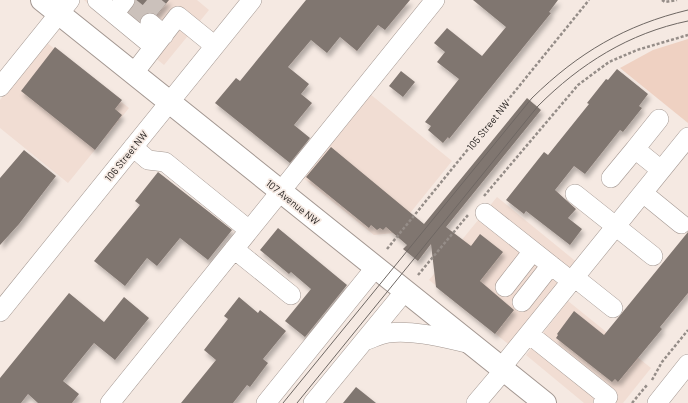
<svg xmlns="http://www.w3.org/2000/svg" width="688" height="403" font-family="Barlow,sans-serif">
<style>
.built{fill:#f1ddd3}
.green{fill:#efd1c2}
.building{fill:#807670;filter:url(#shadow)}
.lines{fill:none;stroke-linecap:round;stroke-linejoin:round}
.minor-tunnel{stroke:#cbc1bb;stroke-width:19;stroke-dasharray:19 10;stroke-linecap:butt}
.minor-casing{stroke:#a39791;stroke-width:20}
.major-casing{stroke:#a39791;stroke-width:24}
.path{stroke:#958d88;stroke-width:2.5;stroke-dasharray:3 2;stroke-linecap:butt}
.minor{stroke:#fff;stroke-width:19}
.major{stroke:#fff;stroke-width:22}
.tram{stroke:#6e6763;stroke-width:1}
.labels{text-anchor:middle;stroke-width:3.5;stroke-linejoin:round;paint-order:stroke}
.street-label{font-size:10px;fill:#24201e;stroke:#f5e9e2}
</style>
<defs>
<filter id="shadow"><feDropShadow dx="2.5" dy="4.5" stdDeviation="2" flood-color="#0004"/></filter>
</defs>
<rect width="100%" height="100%" fill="#f5e9e2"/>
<path class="built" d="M84 0H197L209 10 164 65Z
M46 42 129 108 68 183 0 128V100Z
M370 94 452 161 394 233 374 235 302 177Z
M497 197 579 264 512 347 429 280Z
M568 301 651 368 623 403H584L526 355Z"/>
<path class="green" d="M688 39V123L620 68 653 50Z"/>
<path class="building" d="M136 0H169L157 15 147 13 142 16 139 21 129 12Z
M306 0H410L385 30 378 25 357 51 340 37 327 53 311 40 288 67 309 84 301 94 312 103 294 125 310 138 290 163 215 103 236 78 240 81Z
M473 0H558L549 12 551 13 449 139 448 137 443 143 428 130 431 126 425 122 459 79 437 62 445 52 434 43 447 28 482 56 506 27Z
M55 47 122 100 115 109 122 115 95 150 21 91Z
M617 69 648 94 639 106 642 108 623 132 620 130 585 174 574 166 555 190 576 209 568 218 582 229 570 245 526 211 524 214 506 200 544 152 548 155 589 104 587 103 606 79 608 80Z
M401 71 415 82 403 97 389 86Z
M527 98 541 110 446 227 471 246 480 234 503 252 480 281 514 310 495 334 436 287 431 244 418 261 403 249 407 245 386 227 383 230 380 228 377 230 371 225 369 228 306 177 331 147 424 224Z
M24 150 56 176 19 224 0 245V178Z
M158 172 232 230 208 260 180 238 157 266 147 258 125 286 94 261 140 205 135 201Z
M278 228 347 285 305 337 285 321 311 289 291 272 289 274 260 250Z
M688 232V293L660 327 662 329 618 382 615 379 612 382 556 338 558 335 557 334 574 311 604 335Z
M69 293 104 322 124 297 149 318 115 360 94 343 63 381 79 394 72 403H38L28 394 21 403H0V378Z
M239 297 258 313 260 310 286 331 263 359 268 363 250 387 247 385 233 403H181L216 360 204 350 228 319 224 316Z
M356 387 376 403H343Z"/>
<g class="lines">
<path class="minor-tunnel" d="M147 0 160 11
M130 7 150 23"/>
<defs>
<path id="minor" d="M97 0 154 47
M114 14 125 0
M150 23 164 35
M133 74 178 16 215 46
M0 87 70 0
M659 119 635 149 661 170
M133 147 148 160 165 162 249 230
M611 178 635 149
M643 193 681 224
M575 194 653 256
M485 213 571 281
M234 249 291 295
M574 277 613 308
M505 287 533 251
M522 302 551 265
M0 312 252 0
M529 334 608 397 603 403
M364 341C371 339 380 334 388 333 416 330 444 338 472 344
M501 368 688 137
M110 403 435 0
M266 403 375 268
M313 403 405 291
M476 403 504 370
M657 403 688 364"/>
<path id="major" d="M42 0 545 403"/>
</defs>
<use href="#minor" class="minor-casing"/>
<use href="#major" class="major-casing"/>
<path class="path" d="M662 0 665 2 677 0
M484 196 578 85 609 62 637 50 688 35
M387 249 589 0
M418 275 468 215
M652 380 662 362 688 330
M632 403 647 385"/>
<use href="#minor" class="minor"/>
<use href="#major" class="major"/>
<path class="tram" d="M283 403 532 98C578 53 625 25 688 10
M297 403 538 106C580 64 629 33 688 21"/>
</g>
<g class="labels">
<g class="street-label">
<text transform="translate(488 125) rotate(-51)" y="4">105 Street NW</text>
<text transform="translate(126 156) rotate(-51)" y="4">106 Street NW</text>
<text transform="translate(293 202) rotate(39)" y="4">107 Avenue NW</text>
</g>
</g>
</svg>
